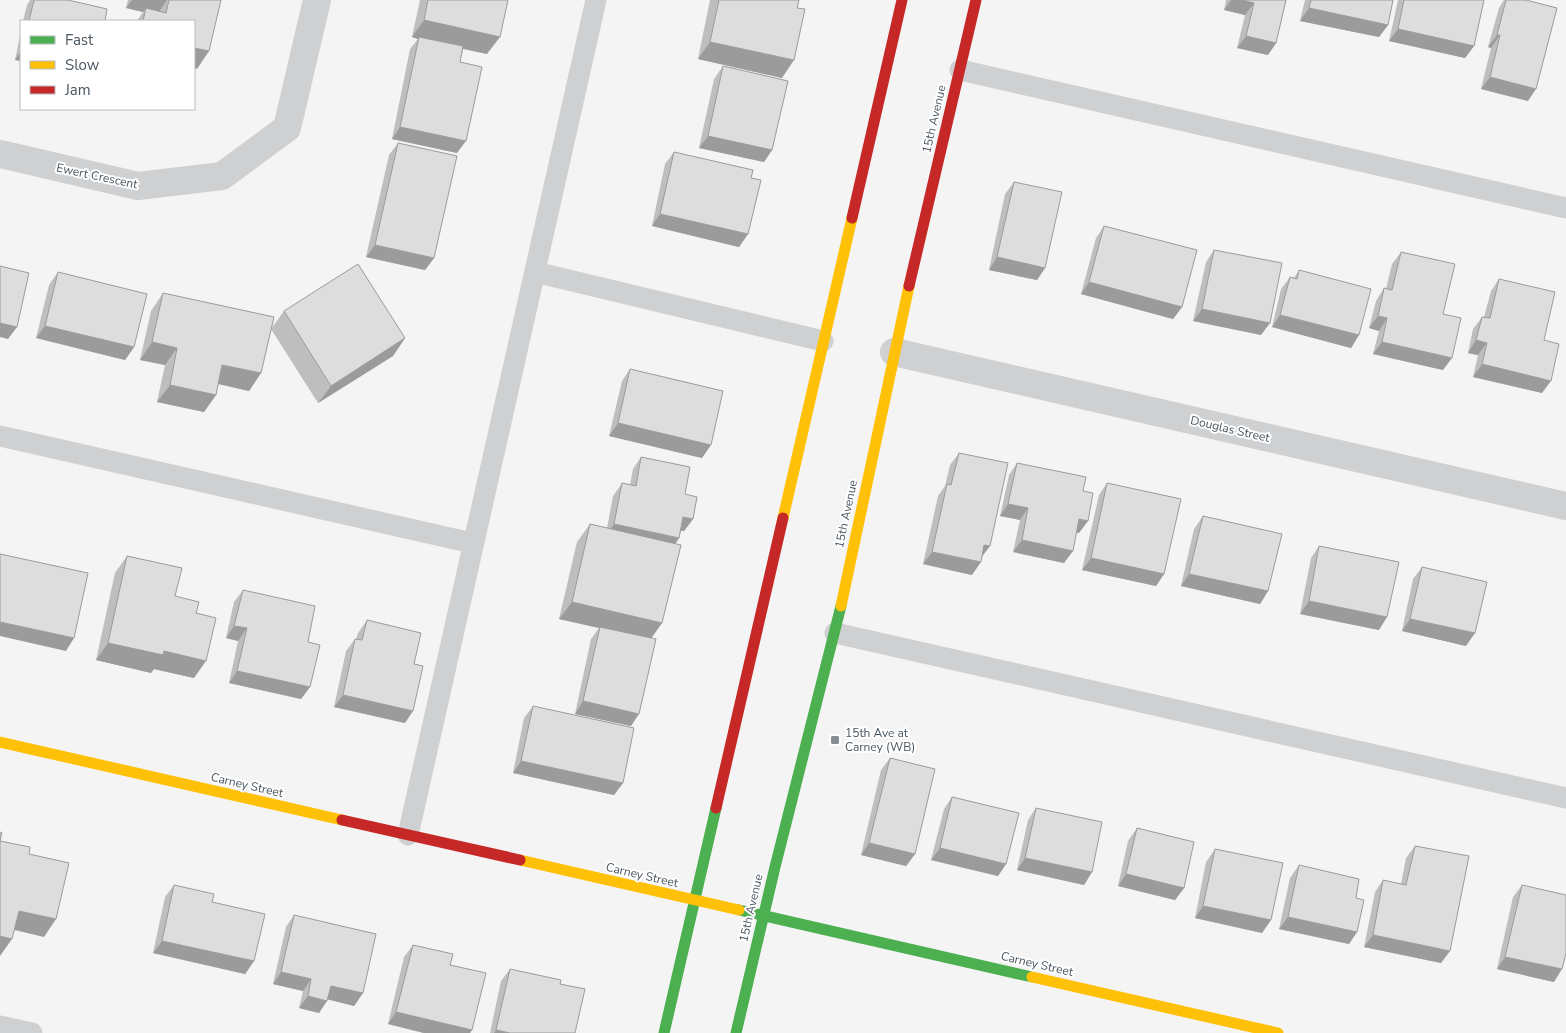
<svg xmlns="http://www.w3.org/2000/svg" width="1566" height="1033" font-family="'Nunito Sans',sans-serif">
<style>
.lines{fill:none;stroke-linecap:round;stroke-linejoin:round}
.lane{stroke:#ced0d2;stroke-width:21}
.street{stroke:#ced0d2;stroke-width:28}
.fast{stroke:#4caf50;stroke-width:11}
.slow{stroke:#ffc107;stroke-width:11}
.jam{stroke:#c62828;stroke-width:11}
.wall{fill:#bebebf}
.shaded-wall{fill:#9b9b9b}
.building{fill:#ddddde;stroke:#9b9b9b}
.poi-dot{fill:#868d94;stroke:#fff;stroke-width:2}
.labels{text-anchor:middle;stroke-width:4;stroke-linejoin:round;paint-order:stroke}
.street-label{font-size:12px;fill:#4a5661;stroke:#fff}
.poi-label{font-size:12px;fill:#4a5661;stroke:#fff;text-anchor:start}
</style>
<rect width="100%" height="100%" fill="#f4f4f4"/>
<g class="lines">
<path class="lane" d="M960 70 1566 208
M535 272 823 341
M0 436 472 543
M835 633 1566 798
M408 835 596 0
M0 1026 32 1033"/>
<path class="street" d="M0 154 138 186 222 176 287 128 317 0
M894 352 1566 506"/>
<path class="fast" d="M739 910 1032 977
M664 1033 716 808
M736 1033 775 867 841 606"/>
<path class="slow" d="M783 518 852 218
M841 606 909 286
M0 742 342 820
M520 860 739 910
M1032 977 1278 1033"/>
<path class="jam" d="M852 218 902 0
M909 286 976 0
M716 808 783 518
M342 820 520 860"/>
</g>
<path class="wall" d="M30 0H68L105 21H23L27 5Z
M128 0H221L197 69 194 21H137L143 12 126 8Z
M420 0H508L487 54 463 49 460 62 457 153 392 139 410 49 418 39 412 37Z
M710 0H799L782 78 698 59Z
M1226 0H1286L1276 43 1268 55 1237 48 1245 15 1224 10Z
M1305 0H1393L1388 25 1379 37 1300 21Z
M1398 0H1484L1474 46 1465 58 1389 41Z
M1504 0H1526L1528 101 1481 89 1491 48 1488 47 1499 8Z
M21 31V61L15 60Z
M723 66 772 150 764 162 699 148 714 79Z
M398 143 434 258 425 270 366 257 389 155Z
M674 152 751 178 748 234 739 247 652 226 665 164Z
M1014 182 1045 268 1037 280 989 270 1005 194Z
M1104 226 1182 307 1173 319 1081 294 1096 238Z
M1214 250 1261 335 1193 321 1206 262Z
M1401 252 1443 314V370L1373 354 1379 331 1369 328 1376 301 1384 288 1386 289 1392 264Z
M1299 270 1359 335 1351 348 1272 327 1281 289 1290 277 1294 278Z
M58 272 134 347 125 360 36 338 49 285Z
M1499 279 1544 340 1542 393 1473 377 1478 355 1468 353 1473 329 1482 317H1484L1491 291Z
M163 293 261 373 249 391 218 384 216 395 204 412 157 402 165 365 140 360 151 311Z
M284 311 405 338 393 356 318 403 271 329Z
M630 369 702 458 609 436 622 381Z
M959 453 982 558 972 575 923 564 938 496 945 486 950 465Z
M641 457 685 494 693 519 684 531H681L679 538 675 544 662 623 651 638 631 726 575 714 591 639 599 628 559 619 577 542 590 524 607 528 613 496 622 483 630 485 633 469Z
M1017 463 1083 491 1079 533H1076L1064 563 1013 552 1020 520 1000 516 1009 475Z
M1107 483 1164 574 1156 586 1082 570 1099 495Z
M1203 516 1268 591 1260 604 1181 586 1194 529Z
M1319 546 1379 630 1300 614 1311 558Z
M127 556 175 596 194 678 154 669 151 673 96 660 115 573Z
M1422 567 1466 646 1402 631 1413 579Z
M243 590 308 642 310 687 301 699 229 683 238 641 226 638 234 602Z
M367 620 414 664 405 723 334 707 346 651 355 639H356L358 633Z
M533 706 623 783 614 795 513 773 524 718Z
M890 758 915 854 906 866 861 855 881 770Z
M952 797 1006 864 998 876 931 860 944 809Z
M1036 808 1092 872 1084 885 1017 870 1028 820Z
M1137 828 1184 888 1175 900 1118 886 1128 841Z
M1415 846 1441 963 1364 947 1375 892 1383 880 1401 884 1406 858Z
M1215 849 1271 920 1262 933 1195 918 1206 862Z
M1299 865 1356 898 1357 932 1349 944 1279 929 1290 878Z
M174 885 212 902 254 961 245 974 153 953 165 897Z
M1522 885 1554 982 1497 969 1513 897Z
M294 915 363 993 354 1006 328 999 319 1013 299 1008 303 991 273 984 286 927Z
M413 945 450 965 472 1030 470 1033H424L388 1024 404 957Z
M510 969 560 984 575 1033H490L501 981Z"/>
<path class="shaded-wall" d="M132 0H167L157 15 146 8 143 12 126 8Z
M1231 0H1241L1254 3 1245 15 1224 10Z
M1309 8 1388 25 1379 37 1300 21Z
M424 20 500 37 487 54 419 39V37L418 39 412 37Z
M1398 29 1474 46 1465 58 1389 41Z
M1497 35H1500L1491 48 1488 47Z
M1246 36 1276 43 1268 55 1237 48Z
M710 42 794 60 782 78 698 59Z
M194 48 209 51 197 69 194 68Z
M21 51V61L15 60Z
M1490 77 1536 89 1528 101 1481 89Z
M400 127 466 141 457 153 392 139Z
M708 136 772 150 764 162 699 148Z
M660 214 748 234 739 247 652 226Z
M375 245 434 258 425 270 366 257Z
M997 257 1045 268 1037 280 989 270Z
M1089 282 1182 307 1173 319 1081 294Z
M1202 309 1270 323 1261 335 1193 321Z
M1280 315 1359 335 1351 348 1272 327Z
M1378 316 1387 318 1379 331 1369 328Z
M0 323 17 327 8 339 0 337Z
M45 326 134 347 125 360 36 338Z
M405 338 393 356 318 403 331 386Z
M1476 340 1487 343 1478 355 1468 353Z
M152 342 177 348 165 365 140 360Z
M1382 342 1452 358 1443 370 1373 354Z
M1482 364 1551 381 1542 393 1473 377Z
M222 365 261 373 249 391 210 382Z
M170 385 216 395 204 412 157 402Z
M618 423 711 445 702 458 609 436Z
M1008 504 1028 508 1020 520 1000 516Z
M683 517 693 519 684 531 675 529Z
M1079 519 1088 521 1079 533 1071 531Z
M614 524 679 538 671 550 605 537Z
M1022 540 1073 551 1064 563 1013 552Z
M984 545 990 546 981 558Z
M932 552 981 562 972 575 923 564Z
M1091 558 1164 574 1156 586 1082 570Z
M1189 574 1268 591 1260 604 1181 586Z
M1309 601 1387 617 1379 630 1300 614Z
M572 602 662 623 650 640 600 627 599 628 559 619Z
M1410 619 1475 633 1466 646 1402 631Z
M0 622 74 638 66 651 0 636Z
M234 626 247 628 238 641 226 638Z
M108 643 164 651 206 661 194 678 154 669 151 673 96 660Z
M237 671 310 687 301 699 229 683Z
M343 695 413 711 405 723 334 707Z
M583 701 639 714 631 726 575 714Z
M521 761 623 783 614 795 513 773Z
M869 843 915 854 906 866 861 855Z
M940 848 1006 864 998 876 931 860Z
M1025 858 1092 872 1084 885 1017 870Z
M1126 874 1184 888 1175 900 1118 886Z
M1203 906 1271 920 1262 933 1195 918Z
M19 911 56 919 44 937 6 928Z
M1288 917 1357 932 1349 944 1279 929Z
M1373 935 1450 951 1441 963 1364 947Z
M0 936 12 939 0 956Z
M162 941 254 961 245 974 153 953Z
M1505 957 1562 969 1554 982 1497 969Z
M281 972 311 979 303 991 273 984Z
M331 986 363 993 354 1006 322 998Z
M308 996 327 1001 319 1013 299 1008Z
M396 1012 472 1030 470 1033H424L388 1024Z
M496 1030 510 1033H494Z"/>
<path class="building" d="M34 0H68L107 9 105 21H29Z
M169 0H221L209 51 194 48V21H143L146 8 166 13Z
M428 0H508L500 37 424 20Z
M719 0H799L797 8 805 9 794 60 710 42Z
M1241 0H1286L1276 43 1246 36 1254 3Z
M1311 0H1393L1388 25 1309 8Z
M1404 0H1484L1474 46 1398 29Z
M1506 0H1526L1557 8 1536 89 1490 77 1500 35H1497Z
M419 37 463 46 460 62 482 67 466 141 400 127Z
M723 66 788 81 772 150 708 136Z
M398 143 457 156 434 258 375 245Z
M674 152 753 170 751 178 761 180 748 234 660 214Z
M1014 182 1062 192 1045 268 997 257Z
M1104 226 1197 250 1182 307 1089 282Z
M1214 250 1282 263 1270 323 1202 309Z
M1401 252 1455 264 1443 314 1461 318 1452 358 1382 342 1387 318 1378 316 1384 288 1392 290Z
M358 264 405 338 331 386 284 311Z
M0 266 29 273 17 327 0 323Z
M1299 270 1371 289 1359 335 1280 315 1290 277 1297 279Z
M58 272 147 294 134 347 45 326Z
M1499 279 1555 292 1544 340 1559 344 1551 381 1482 364 1487 343 1476 340 1482 317 1490 318Z
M163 293 274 317 261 373 222 365 216 395 170 385 177 348 152 342Z
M630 369 723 391 711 445 618 423Z
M959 453 1008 463 990 546 984 545 981 562 932 552 947 484 951 485Z
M641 457 690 467 685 494 697 497 693 519 683 517 679 538 614 524 622 483 636 486Z
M1017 463 1086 477 1083 491 1093 493 1088 521 1079 519 1073 551 1022 540 1028 508 1008 504Z
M1107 483 1181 499 1164 574 1091 558Z
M1203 516 1282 534 1268 591 1189 574Z
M590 524 681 545 662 623 572 602Z
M1319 546 1399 562 1387 617 1309 601Z
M0 554 88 573 74 638 0 622Z
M127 556 182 568 175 596 199 602 196 613 216 618 206 661 164 651 163 655 108 643Z
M1422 567 1487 582 1475 633 1410 619Z
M243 590 315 606 308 642 320 645 310 687 237 671 247 628 234 626Z
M367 620 421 633 414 664 423 666 413 711 343 695 355 639 362 640Z
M600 627 656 639 639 714 583 701Z
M533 706 634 728 623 783 521 761Z
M890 758 935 769 915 854 869 843Z
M952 797 1019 813 1006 864 940 848Z
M1036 808 1102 822 1092 872 1025 858Z
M1137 828 1194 842 1184 888 1126 874Z
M0 832 2 833 0 841 30 847 29 854 69 863 56 919 19 911 12 939 0 936Z
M1415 846 1469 856 1450 951 1373 935 1383 880 1406 885Z
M1215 849 1283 863 1271 920 1203 906Z
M1299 865 1359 879 1356 898 1364 900 1357 932 1288 917Z
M174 885 214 894 212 902 265 914 254 961 162 941Z
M1522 885 1566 895V953L1562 969 1505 957Z
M294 915 376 934 363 993 331 986 327 1001 308 996 311 979 281 972Z
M413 945 453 954 450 965 486 973 472 1030 396 1012Z
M510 969 561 980 560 984 585 989 575 1033H510L496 1030Z"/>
<rect class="poi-dot" x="830" y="735" width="10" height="10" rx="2.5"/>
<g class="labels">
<g class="street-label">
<text transform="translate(934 119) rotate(-77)" y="4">15th Avenue</text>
<text transform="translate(97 176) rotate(12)" y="4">Ewert Crescent</text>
<text transform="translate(1230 429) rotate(13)" y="4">Douglas Street</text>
<text transform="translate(846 514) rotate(-78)" y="4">15th Avenue</text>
<text transform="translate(247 785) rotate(13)" y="4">Carney Street</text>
<text transform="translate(642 875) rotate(13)" y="4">Carney Street</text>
<text transform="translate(751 908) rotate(-77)" y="4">15th Avenue</text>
<text transform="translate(1037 964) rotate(13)" y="4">Carney Street</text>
</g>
<g class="poi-label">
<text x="845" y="737">15th Ave at<tspan x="845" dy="14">Carney (WB)</tspan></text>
</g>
</g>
<rect x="20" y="20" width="175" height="90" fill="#ffffff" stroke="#b7bbc0"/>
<rect x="30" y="36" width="25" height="8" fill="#4caf50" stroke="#b7bbc0"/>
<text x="65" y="45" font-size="15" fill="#4a5661">Fast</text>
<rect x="30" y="61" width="25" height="8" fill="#ffc107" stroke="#b7bbc0"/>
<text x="65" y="70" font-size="15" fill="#4a5661">Slow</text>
<rect x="30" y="86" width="25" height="8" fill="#c62828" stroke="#b7bbc0"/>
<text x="65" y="95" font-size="15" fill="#4a5661">Jam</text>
</svg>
